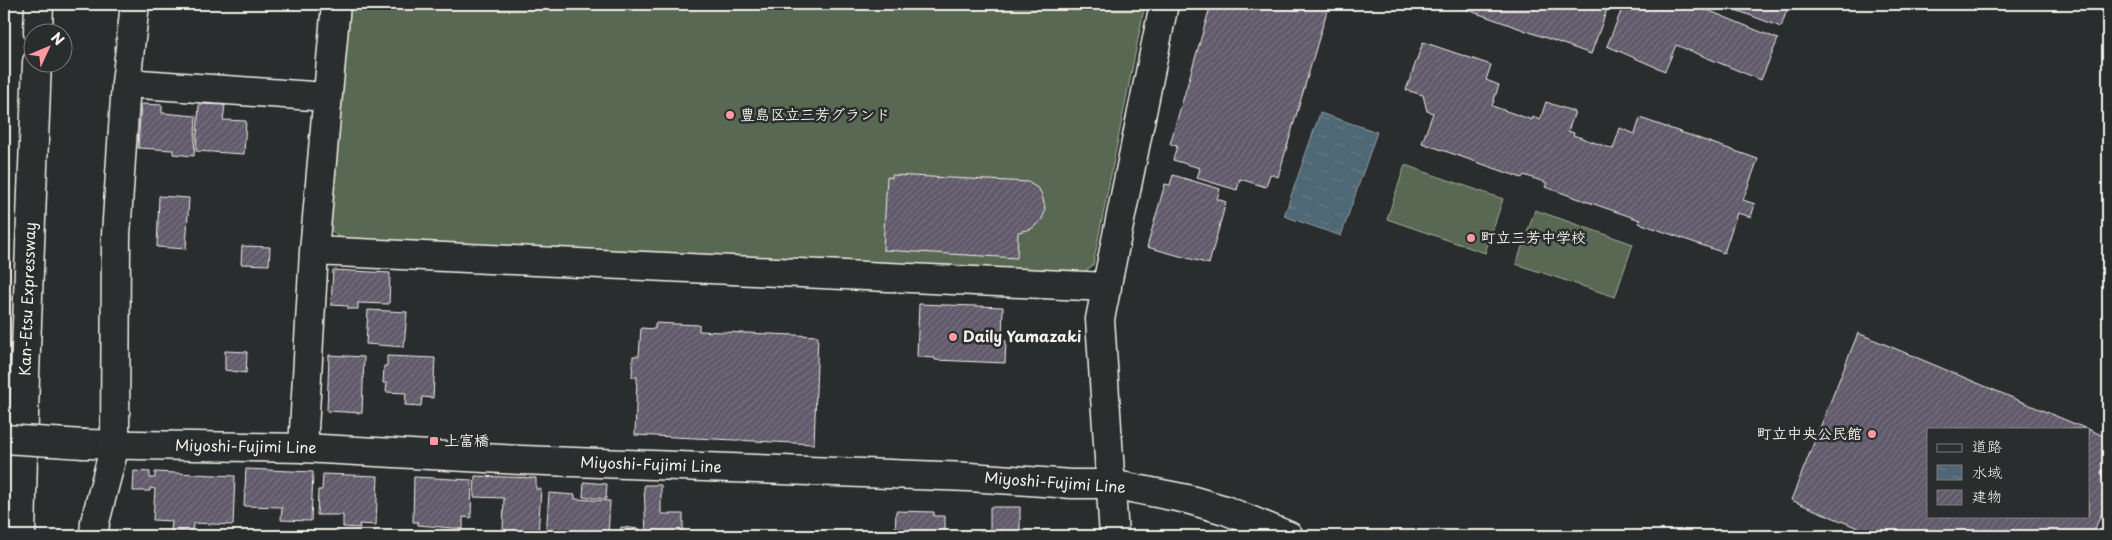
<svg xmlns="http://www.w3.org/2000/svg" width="2112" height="540" font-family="'Playpen Sans','Klee One',sans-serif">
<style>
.pitch{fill:#596852;stroke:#a6ac9d}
.water{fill:url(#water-ripples);stroke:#919ea2}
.building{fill:url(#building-hatch);stroke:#f4f1e8}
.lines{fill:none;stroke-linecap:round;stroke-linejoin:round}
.minor-casing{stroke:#f4f1e8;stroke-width:31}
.major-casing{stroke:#f4f1e8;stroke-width:31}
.highway-casing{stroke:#f4f1e8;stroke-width:31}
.minor{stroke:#2a2d2e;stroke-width:28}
.major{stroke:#2a2d2e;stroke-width:28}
.highway{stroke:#2a2d2e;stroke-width:28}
.major-bridge-casing{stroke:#f4f1e8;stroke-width:31;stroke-linecap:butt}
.major-bridge{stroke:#2a2d2e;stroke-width:28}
.poi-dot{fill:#ff9aa2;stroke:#2a2d2e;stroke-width:2}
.labels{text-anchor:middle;stroke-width:5;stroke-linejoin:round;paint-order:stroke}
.poi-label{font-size:15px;font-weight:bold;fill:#f4f1e8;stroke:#2a2d2e;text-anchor:start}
.street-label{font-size:15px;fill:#f4f1e8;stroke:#2a2d2e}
</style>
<defs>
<pattern id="water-ripples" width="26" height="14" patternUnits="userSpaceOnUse" patternTransform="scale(1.25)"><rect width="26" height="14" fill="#4f6774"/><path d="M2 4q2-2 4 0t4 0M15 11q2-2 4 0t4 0" fill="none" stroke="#697d88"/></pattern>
<pattern id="building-hatch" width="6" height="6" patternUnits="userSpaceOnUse" patternTransform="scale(1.25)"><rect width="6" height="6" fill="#605a6b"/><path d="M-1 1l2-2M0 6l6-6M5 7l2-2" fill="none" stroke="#777280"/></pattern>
</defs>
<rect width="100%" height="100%" fill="#2a2d2e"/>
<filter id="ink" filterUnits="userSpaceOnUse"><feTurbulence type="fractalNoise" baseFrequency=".02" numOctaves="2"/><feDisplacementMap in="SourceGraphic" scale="10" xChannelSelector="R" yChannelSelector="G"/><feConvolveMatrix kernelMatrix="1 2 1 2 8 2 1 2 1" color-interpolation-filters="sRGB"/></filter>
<g filter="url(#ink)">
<path class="pitch" d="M348 4H1145L1093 265 1080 276 345 244 327 226Z
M1405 165 1503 199 1485 253 1387 219Z
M1535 210 1633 244 1615 297 1516 264Z"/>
<path class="water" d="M1320 113 1377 132 1341 236 1284 216Z"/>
<path class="building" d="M1211 4H1329L1278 177 1270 174 1266 187 1240 179 1237 190 1197 178 1200 168 1173 160 1177 146 1170 144Z
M1451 4H1609L1591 54Z
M1624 4H1693L1778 39 1761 80 1676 45 1665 71 1607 46Z
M1720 4H1789L1781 27Z
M1423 42 1491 65 1486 80 1499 85 1492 106 1532 120 1533 117 1540 120 1546 102 1575 112 1568 131 1574 133 1573 135 1613 149 1620 128 1635 134 1640 118 1758 159 1743 200 1755 204 1751 217 1737 213 1724 253 1639 223 1640 220 1545 187 1547 183 1524 175 1522 178 1422 143 1433 113 1427 111 1423 95 1406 90Z
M141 104 162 105V113L196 116 194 156 173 154V150L138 148Z
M199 104 225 105 223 120 246 121 244 154 196 151Z
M892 175 1028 182 1039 189 1042 195 1045 208 1044 214 1041 221 1031 229 1018 232 1017 258 883 250 887 177 892 178Z
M1173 175 1220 189 1217 199 1226 202 1209 264 1147 247 1165 184 1170 185Z
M159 196 189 198 186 249 157 247Z
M242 246 270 247 269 265 241 264Z
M333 270 390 273 389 304 358 303V309H348V306L331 305Z
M919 304 1003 307 1002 340 1006 341 1005 363 935 360V358L917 357Z
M368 310 407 312 404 347 366 344Z
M655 323 699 325V331L818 336 814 444 635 435 637 377H632L633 356H639L641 328 655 329Z
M1858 333 2087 429H1928V516H2088V429L2108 438V459L2101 476 2108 479V498L2092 536H1877L1791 500Z
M225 351 247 352 246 373 225 370Z
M329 355 364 357 362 413 327 411Z
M387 356 435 358 433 398 422 397 421 406 405 405 406 393 386 392 387 383H383L384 366H387Z
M246 469 313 472 311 521 281 520 282 507 244 506Z
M134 471 150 472V478H155V472L235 476 233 525 194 523 191 532 171 531 172 521 153 520 155 489 150 488V491H133Z
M323 474 378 476 376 525 359 524 360 528 343 527V515H317L318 490H322Z
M475 476 536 478V489H541L538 536H488H507L508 532H503L504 498 474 497Z
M414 477 472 480 471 518 463 517V529L418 525V522H413Z
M584 482 607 484 606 499 583 497Z
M644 485H661V514H683V536H646Z
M549 493 575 495V499L610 501 608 536H546Z
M990 507H1020V536H990Z
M896 511 934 512V516H945V536H895Z
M621 527 640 529V536H620Z"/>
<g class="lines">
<defs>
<path id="minor" d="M126 83 327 97
M314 251 1107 287
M303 448 314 251 336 4
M94 536 95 522 115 445 116 235 126 83 135 4
M1114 536 1100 319 1164 4"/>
<path id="major" d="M84 444 303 448 521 460 969 477 1072 484H1111L1187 499 1225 510 1289 536"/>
<path id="highway" d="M38 32 39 4
M21 536 25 375 37 62"/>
</defs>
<use href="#minor" class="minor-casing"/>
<use href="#major" class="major-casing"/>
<use href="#highway" class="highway-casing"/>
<use href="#minor" class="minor"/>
<use href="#major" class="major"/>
<use href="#highway" class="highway"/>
<defs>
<path id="major-bridge" d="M4 439 84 444"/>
</defs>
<use href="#major-bridge" class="major-bridge-casing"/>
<use href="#major-bridge" class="major-bridge"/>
</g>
</g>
<g class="poi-dot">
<circle cx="730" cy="115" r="5"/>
<circle cx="1471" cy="238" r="5"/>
<circle cx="953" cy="337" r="5"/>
<circle cx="1872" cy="434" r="5"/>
<rect x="429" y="436" width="10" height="10" rx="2.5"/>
</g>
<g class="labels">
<g class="poi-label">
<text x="740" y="120">豊島区立三芳グランド</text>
<text x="1481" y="243">町立三芳中学校</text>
<text x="963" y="342">Daily Yamazaki</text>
<text x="1862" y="439" text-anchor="end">町立中央公民館</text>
<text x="444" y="446">上富橋</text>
</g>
<g class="street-label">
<text transform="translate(28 299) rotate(-88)" y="5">Kan-Etsu Expressway</text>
<text transform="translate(246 447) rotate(1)" y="5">Miyoshi-Fujimi Line</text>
<text transform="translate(651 465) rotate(2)" y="5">Miyoshi-Fujimi Line</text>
<text transform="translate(1055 483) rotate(4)" y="5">Miyoshi-Fujimi Line</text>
</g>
</g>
<rect width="2112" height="540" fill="none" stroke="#2a2d2e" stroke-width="20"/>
<rect x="10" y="10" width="2092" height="520" fill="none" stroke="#f4f1e8" stroke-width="2" filter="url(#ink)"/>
<rect x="1927" y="428" width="162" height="90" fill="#2a2d2e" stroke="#7b7b78"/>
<rect x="1937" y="444" width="25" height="8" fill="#2a2d2e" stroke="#7b7b78"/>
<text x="1972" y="452" font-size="15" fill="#f4f1e8">道路</text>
<rect x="1937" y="465" width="25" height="15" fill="url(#water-ripples)" stroke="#7b7b78"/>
<text x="1972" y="478" font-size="15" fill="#f4f1e8">水域</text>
<rect x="1937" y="490" width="25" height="15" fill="url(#building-hatch)" stroke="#7b7b78"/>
<text x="1972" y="502" font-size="15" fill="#f4f1e8">建物</text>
<g transform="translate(48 48) rotate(46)"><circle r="24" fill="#2a2d2e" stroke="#7b7b78"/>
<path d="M0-4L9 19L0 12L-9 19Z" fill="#ff9aa2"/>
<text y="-8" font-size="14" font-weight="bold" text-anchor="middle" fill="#f4f1e8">N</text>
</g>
</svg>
